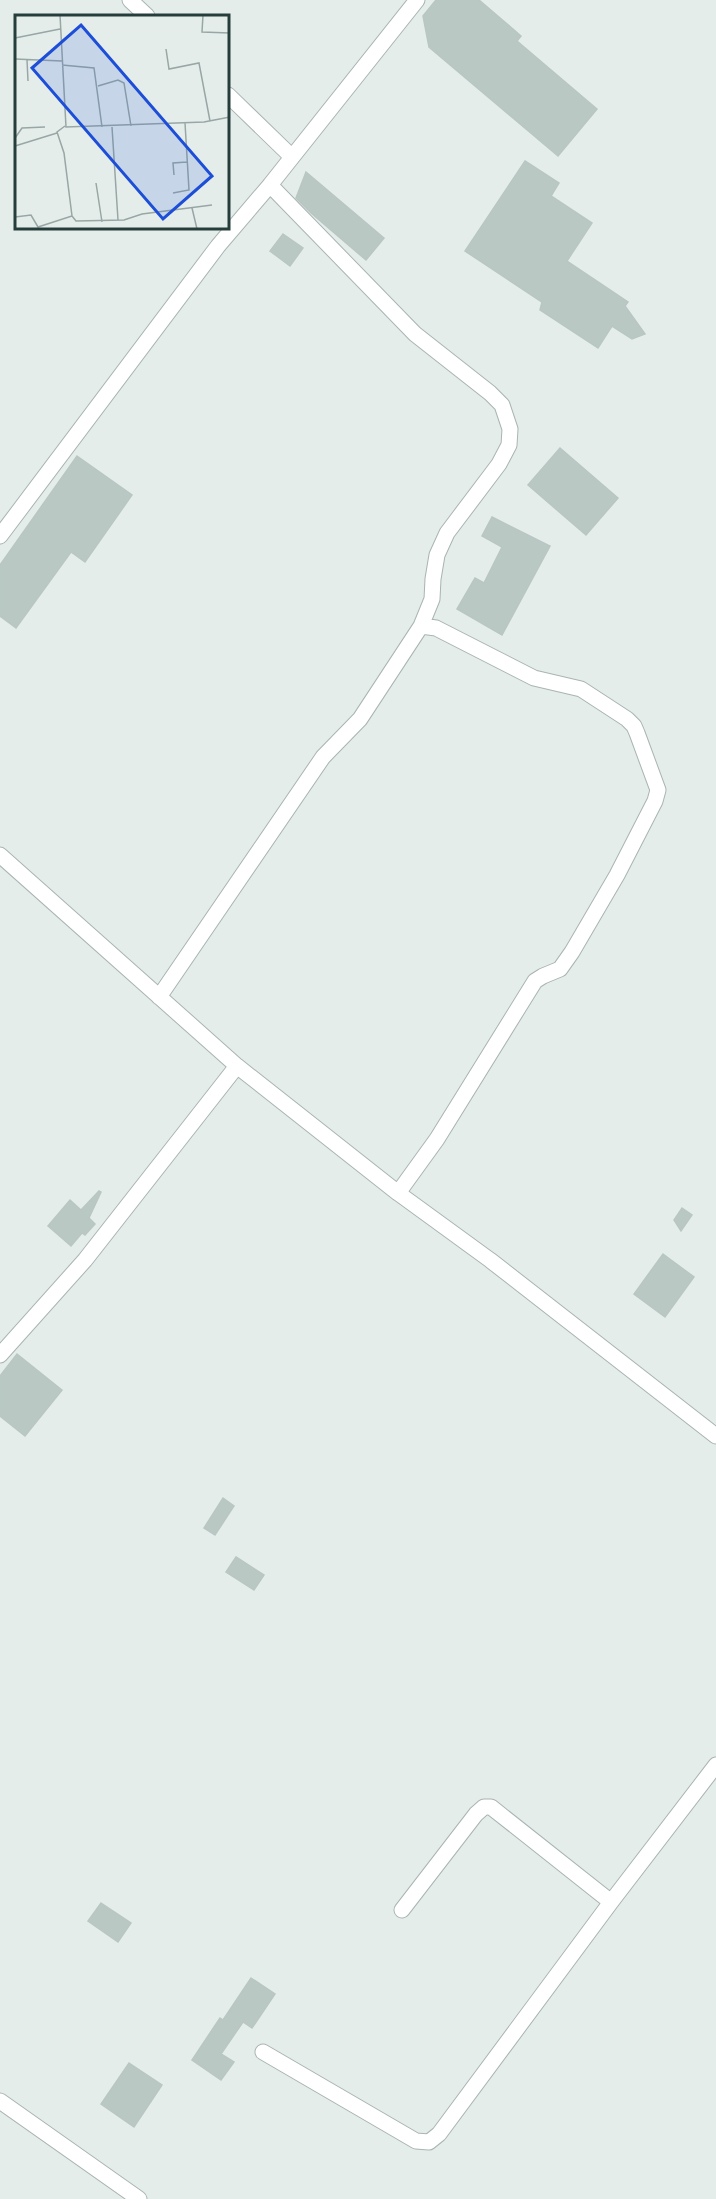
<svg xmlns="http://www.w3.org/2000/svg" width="716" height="2199" font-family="'Public Sans',sans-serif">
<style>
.building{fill:#bac8c4;stroke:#b8c7c3;stroke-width:1.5}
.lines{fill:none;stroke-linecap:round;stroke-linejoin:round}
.street-casing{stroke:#a8b5b3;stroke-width:17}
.street{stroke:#fff;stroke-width:15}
.inset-road{fill:none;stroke:#98a7a5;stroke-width:1.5}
.view{fill:#1d4ed8;fill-opacity:0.15;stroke:#1d4ed8;stroke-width:3}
.inset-edge{fill:none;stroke:#253e3b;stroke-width:3}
</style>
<rect width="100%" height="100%" fill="#e5edeb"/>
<path class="building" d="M436 0H479L521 36 517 41 597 109 558 156 429 47 423 16Z
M525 161 559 183 551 196 592 223 567 261 628 302 625 306 645 334 632 339 612 326 598 348 540 310 542 302 465 251Z
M306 172 384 238 366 260 311 213 296 198Z
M283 234 303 248 290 266 270 251Z
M560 448 618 498 586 535 528 485Z
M77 456 132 495 85 562 71 552 16 628 0 616V565Z
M492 517 550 546 502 635 457 609 475 578 484 583 502 547 482 536Z
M99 1191 101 1192 89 1218 95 1224 85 1235 82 1233 71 1246 48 1226 70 1200 81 1210Z
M682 1208 692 1215 681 1231 674 1220Z
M663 1254 694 1277 665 1317 634 1294Z
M17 1354 62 1390 25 1436 0 1416V1376Z
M223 1498 234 1506 215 1535 204 1528Z
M236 1557 264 1575 254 1590 226 1572Z
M101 1903 131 1923 118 1942 88 1921Z
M251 1978 275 1994 252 2028 243 2022 221 2054 234 2062 221 2080 192 2060 220 2018 223 2020Z
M129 2063 162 2085 134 2127 101 2104Z"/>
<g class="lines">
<defs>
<path id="street" d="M130 0 147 16
M228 95 292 157
M0 536 218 246 270 185 417 0
M0 855 237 1066 398 1193 490 1260 716 1436
M159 997 323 757 360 719 421 626 432 599 433 579 437 555 447 533 499 464 509 445 510 429 502 405 490 393 415 334 270 185
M398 1193 437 1139 535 981 543 976 560 969 572 952 617 875 655 801 658 790 637 733 634 726 627 719 581 689 534 678 436 628 421 626
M0 1355 85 1260 237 1066
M402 1910 476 1814 484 1807H491L611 1902
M263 2052 416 2141 429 2142 439 2134 611 1902 716 1765
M0 2101 139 2199"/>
</defs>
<use href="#street" class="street-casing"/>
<use href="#street" class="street"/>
</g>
<g transform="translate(15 15)">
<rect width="214" height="214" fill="#e5edeb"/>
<path class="inset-road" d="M45 0 51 112 189 107 215 102M188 0 187 17 215 18M0 23 45 14M151 34 154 54 184 48 195 106M0 44 47 46M12 45 13 66M47 50 79 53 87 112M83 71 103 65 109 68 116 111M97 112 103 205M0 123 7 113 30 112M0 131 42 118M159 160 158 148 172 147M81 168 87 207M158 178 174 175 170 108M177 193 182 214M57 201 61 206 109 205 127 199 197 190M0 202 16 200 23 212 57 201 49 138 42 117 50 111"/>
<path class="view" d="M66 10 197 161 148 204 17 53Z"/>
<rect width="214" height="214" class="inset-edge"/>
</g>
</svg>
